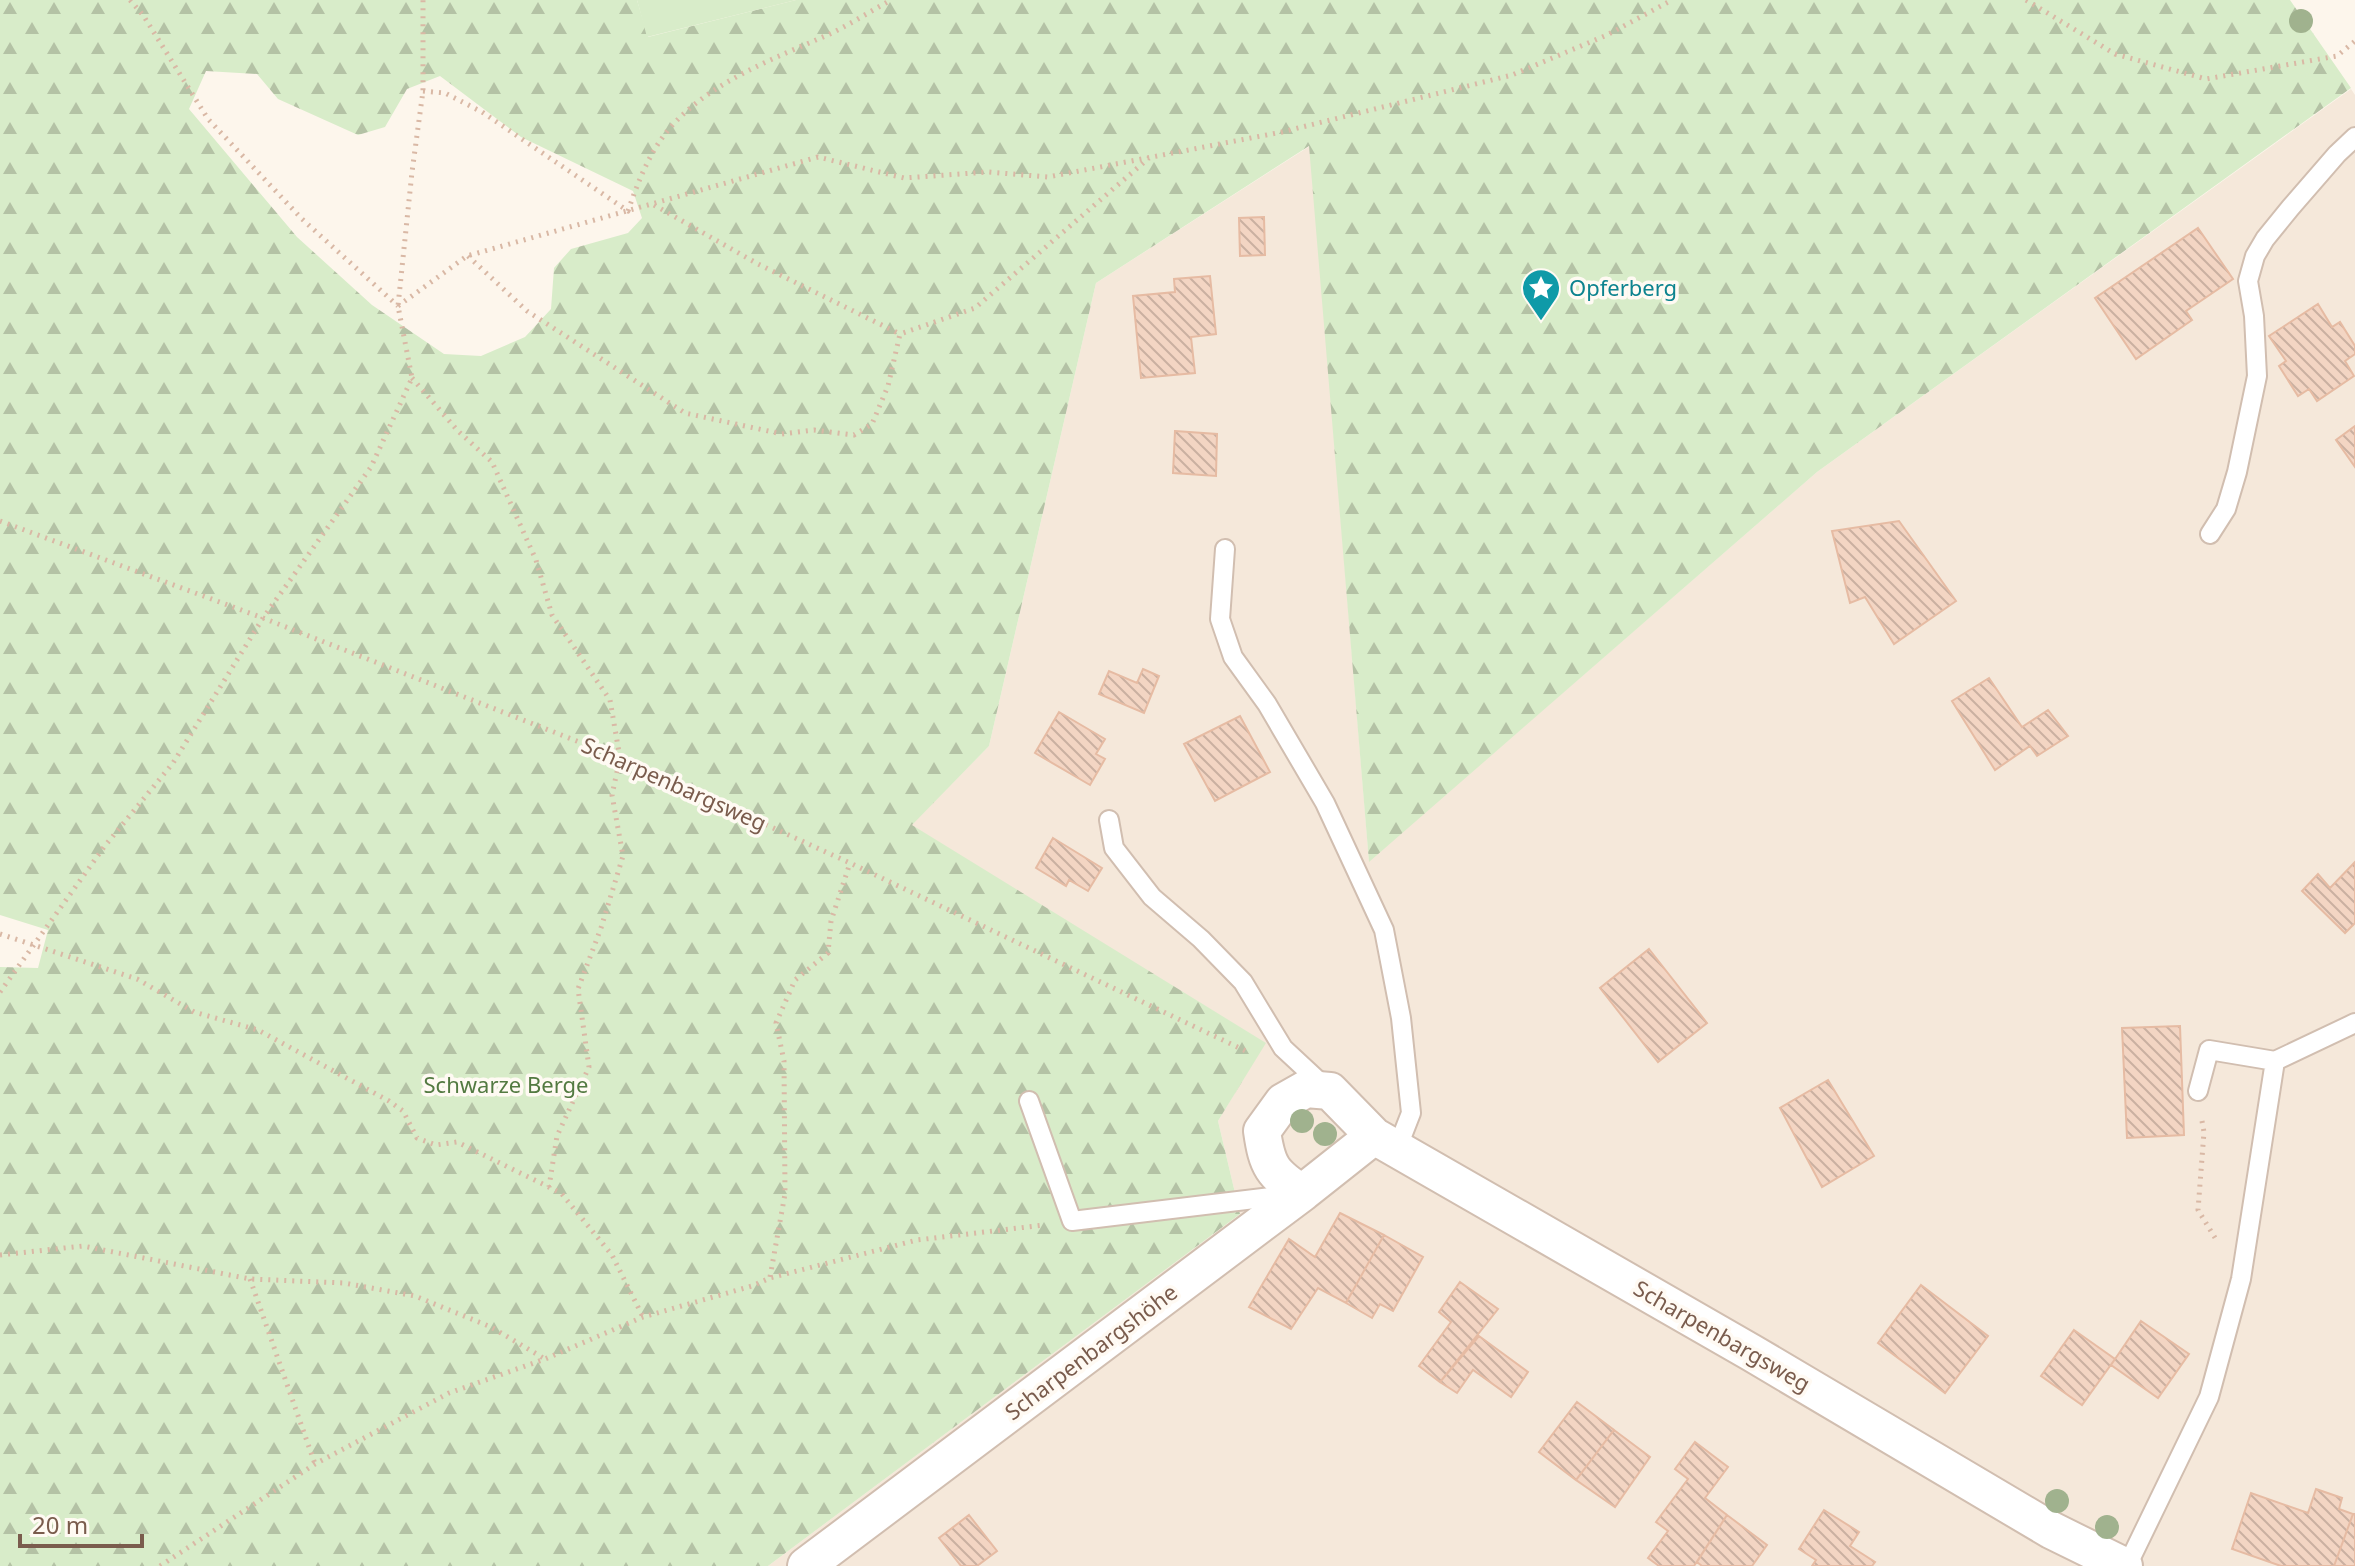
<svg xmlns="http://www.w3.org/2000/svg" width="2355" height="1566" font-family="'Noto Sans',sans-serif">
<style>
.residential{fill:#f5e8da}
.forest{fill:url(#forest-firs);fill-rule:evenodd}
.garden{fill:#d8ecc9}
.building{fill:url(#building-back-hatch);stroke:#e6bba3;stroke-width:2}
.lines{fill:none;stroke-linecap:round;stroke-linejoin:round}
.lane-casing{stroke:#d1beb0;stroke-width:22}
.street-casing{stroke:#d1beb0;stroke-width:40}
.path{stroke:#d9b8a5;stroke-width:5;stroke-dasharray:2 6;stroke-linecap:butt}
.lane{stroke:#fff;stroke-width:18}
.street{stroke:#fff;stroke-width:36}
.tree{fill:#a0b28e}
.labels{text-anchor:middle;stroke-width:7;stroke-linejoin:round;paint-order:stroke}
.culture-label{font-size:22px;fill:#0d838f;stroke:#fffaf3;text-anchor:start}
.street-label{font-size:22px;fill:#7a5c4d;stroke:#fffaf3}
.park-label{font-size:22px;fill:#537a41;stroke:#fffaf3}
</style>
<defs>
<pattern id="forest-firs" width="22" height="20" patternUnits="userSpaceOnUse" patternTransform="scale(2)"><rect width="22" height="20" fill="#d8ecc9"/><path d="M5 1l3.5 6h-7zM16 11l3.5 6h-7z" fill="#b4c2a5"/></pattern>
<pattern id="building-back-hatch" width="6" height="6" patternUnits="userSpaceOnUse" patternTransform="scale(2)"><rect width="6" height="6" fill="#f3d5c3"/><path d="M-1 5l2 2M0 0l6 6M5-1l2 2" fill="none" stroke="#cab0a1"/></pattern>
</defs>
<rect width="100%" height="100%" fill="#fdf6ec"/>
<path class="residential" d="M2351 89 2355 95V1566H768L1240 1214 1218 1121 1265 1043 911 825 989 746 1096 283 1310 146 1369 861 1817 472Z"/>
<path class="forest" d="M0 0H637L648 37 796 0H2290L2351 88 1817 472 1369 862 1309 146 1096 283 989 746 912 825 1266 1043 1218 1121 1240 1214 768 1566H0V967L38 968 48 930 0 915ZM206 71 257 74 278 99 358 135 385 127 407 89 440 76 521 137 633 191 642 218 628 233 571 249 554 268 551 309 525 337 481 356 444 354 372 305 297 237 189 109Z"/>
<path class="garden" d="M637 0H796L647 37Z"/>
<path class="building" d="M1264 217 1265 255 1240 256 1239 218Z
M2198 228 2233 279 2186 311 2192 320 2136 359 2095 298Z
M1210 276 1216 334 1191 337 1195 373 1141 378 1133 296 1175 292 1174 279Z
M2318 304 2332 327 2340 322 2355 346V354L2345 361 2354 376 2317 401 2309 389 2298 396 2279 366 2286 361 2269 336Z
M2355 426V467L2336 440Z
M1175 431 1217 434 1216 476 1173 473Z
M1899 521 1956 601 1894 644 1865 597 1850 603 1832 531Z
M1143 669 1159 676 1144 713 1099 694 1109 671 1137 683Z
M1989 678 2022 727 2048 710 2068 736 2037 756 2030 746 1995 770 1952 701Z
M1059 712 1105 739 1096 754 1105 759 1090 785 1035 753Z
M1240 716 1270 772 1215 801 1184 744Z
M1053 838 1102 868 1088 891 1069 880 1066 886 1036 868Z
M2355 862V923L2345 933 2302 891 2318 874 2330 888Z
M1649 949 1707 1023 1658 1062 1600 988Z
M2180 1026 2184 1135 2127 1138 2122 1028Z
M1828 1080 1874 1156 1822 1187 1780 1108Z
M1340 1213 1384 1235 1346 1303 1318 1288 1291 1329 1249 1307 1289 1239 1315 1257Z
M1384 1235 1423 1257 1393 1311 1380 1304 1372 1318 1346 1303Z
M1460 1282 1498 1309 1440 1382 1419 1366 1451 1322 1439 1312Z
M1921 1285 1988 1336 1945 1393 1878 1343Z
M2141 1321 2189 1354 2158 1398 2111 1365Z
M2074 1330 2115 1359 2082 1405 2041 1376Z
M1479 1336 1528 1372 1511 1397 1473 1370 1457 1393 1440 1382Z
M1577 1402 1614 1430 1576 1480 1539 1452Z
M1614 1430 1650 1457 1615 1507 1576 1480Z
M1695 1442 1728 1467 1705 1498 1727 1515 1694 1566H1659L1648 1558 1668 1531 1656 1522 1688 1479 1675 1469Z
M2316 1489 2342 1498 2339 1509 2353 1514 2334 1566H2281L2232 1549 2251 1493 2308 1513Z
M1824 1510 1859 1532 1850 1546 1875 1562 1872 1566H1812L1816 1560 1799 1549Z
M2353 1514H2355V1566H2334Z
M969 1515 997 1551 977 1566H961L939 1538Z
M1727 1515 1767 1545 1752 1566H1702L1697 1562Z"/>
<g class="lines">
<defs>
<path id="lane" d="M2210 534 2226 509 2237 472 2257 376 2254 316 2248 281 2255 256 2265 239 2291 207 2337 154 2355 137
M1225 549 1220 619 1233 657 1267 704 1325 803 1384 930 1401 1018 1411 1113 1397 1149
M1109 820 1114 848 1152 897 1201 939 1243 982 1283 1048 1325 1087
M2198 1091 2209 1050 2275 1061
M1029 1101 1072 1221 1288 1195
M2127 1566 2209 1397 2241 1279 2275 1061 2355 1023"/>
<path id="street" d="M1302 1193C1272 1174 1267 1166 1262 1131L1283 1102 1306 1089 1330 1091 1374 1136 1752 1353 2051 1530 2124 1566
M806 1566 1302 1193 1374 1136"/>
</defs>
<use href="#lane" class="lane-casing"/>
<use href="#street" class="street-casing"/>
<path class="path" d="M130 0 143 15 208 119 302 219 398 306
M2026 0 2115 54 2206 79 2337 56 2355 41
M423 91 445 93 482 112 628 211C638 182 649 153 669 129 710 81 776 58 832 33 852 23 871 11 891 0
M654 205 758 264 900 334
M468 256 527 311 685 413 782 434 814 430 854 435 872 424 888 386 900 334 975 308 1149 158
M398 306 467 256 818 157 904 178 988 172 1048 177 1282 132 1512 75 1607 35 1672 0
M412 378 458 431 492 462 536 560 552 615 610 700 620 758 612 795 623 856 601 928 578 989 589 1067 557 1136 549 1187
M0 521 263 618 620 758 850 863 1250 1053
M0 934 137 979 194 1012 258 1030 389 1101 403 1111 417 1138 436 1145 457 1142 561 1193 612 1255 643 1317
M0 992 104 847 173 763 263 618 371 467 412 378 398 306 412 172 423 91V0
M2202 1121 2204 1132 2198 1210 2217 1241
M0 1255 83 1246 250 1279 344 1283 415 1296 491 1327 545 1359
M770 1277 785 1194 784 1061 776 1023 795 980 828 953 831 921 850 863
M250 1279 315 1464
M160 1566 315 1464 449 1393 545 1359 643 1317 752 1286 770 1278 917 1240 1044 1225"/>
<use href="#lane" class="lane"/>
<use href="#street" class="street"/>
</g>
<g class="tree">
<circle cx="2301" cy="21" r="12"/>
<circle cx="1302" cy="1121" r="12"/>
<circle cx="1325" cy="1134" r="12"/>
<circle cx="2057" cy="1501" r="12"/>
<circle cx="2107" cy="1527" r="12"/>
</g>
<defs>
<symbol id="sight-pin" viewBox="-11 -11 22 30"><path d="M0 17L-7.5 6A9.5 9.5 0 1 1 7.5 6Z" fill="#0f9aa8" stroke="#fffaf3"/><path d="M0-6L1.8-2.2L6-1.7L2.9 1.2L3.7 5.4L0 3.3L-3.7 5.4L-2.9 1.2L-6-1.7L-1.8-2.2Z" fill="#fff"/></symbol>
</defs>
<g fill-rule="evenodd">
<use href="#sight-pin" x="1519" y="266" width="44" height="60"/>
</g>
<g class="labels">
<g class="culture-label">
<text x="1569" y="296">Opferberg</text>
</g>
<g class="street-label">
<text transform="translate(674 784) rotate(24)" y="8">Scharpenbargsweg</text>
<text transform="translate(1722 1336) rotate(30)" y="8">Scharpenbargsweg</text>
<text transform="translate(1091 1352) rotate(-37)" y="8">Scharpenbargshöhe</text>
</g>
<g class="park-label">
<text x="506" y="1093">Schwarze Berge</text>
</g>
</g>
<path d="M20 1534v12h122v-12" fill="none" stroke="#7a5c4d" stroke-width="4"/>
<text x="32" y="1534" font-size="24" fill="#7a5c4d" stroke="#fffaf3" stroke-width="6" paint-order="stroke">20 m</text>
</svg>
